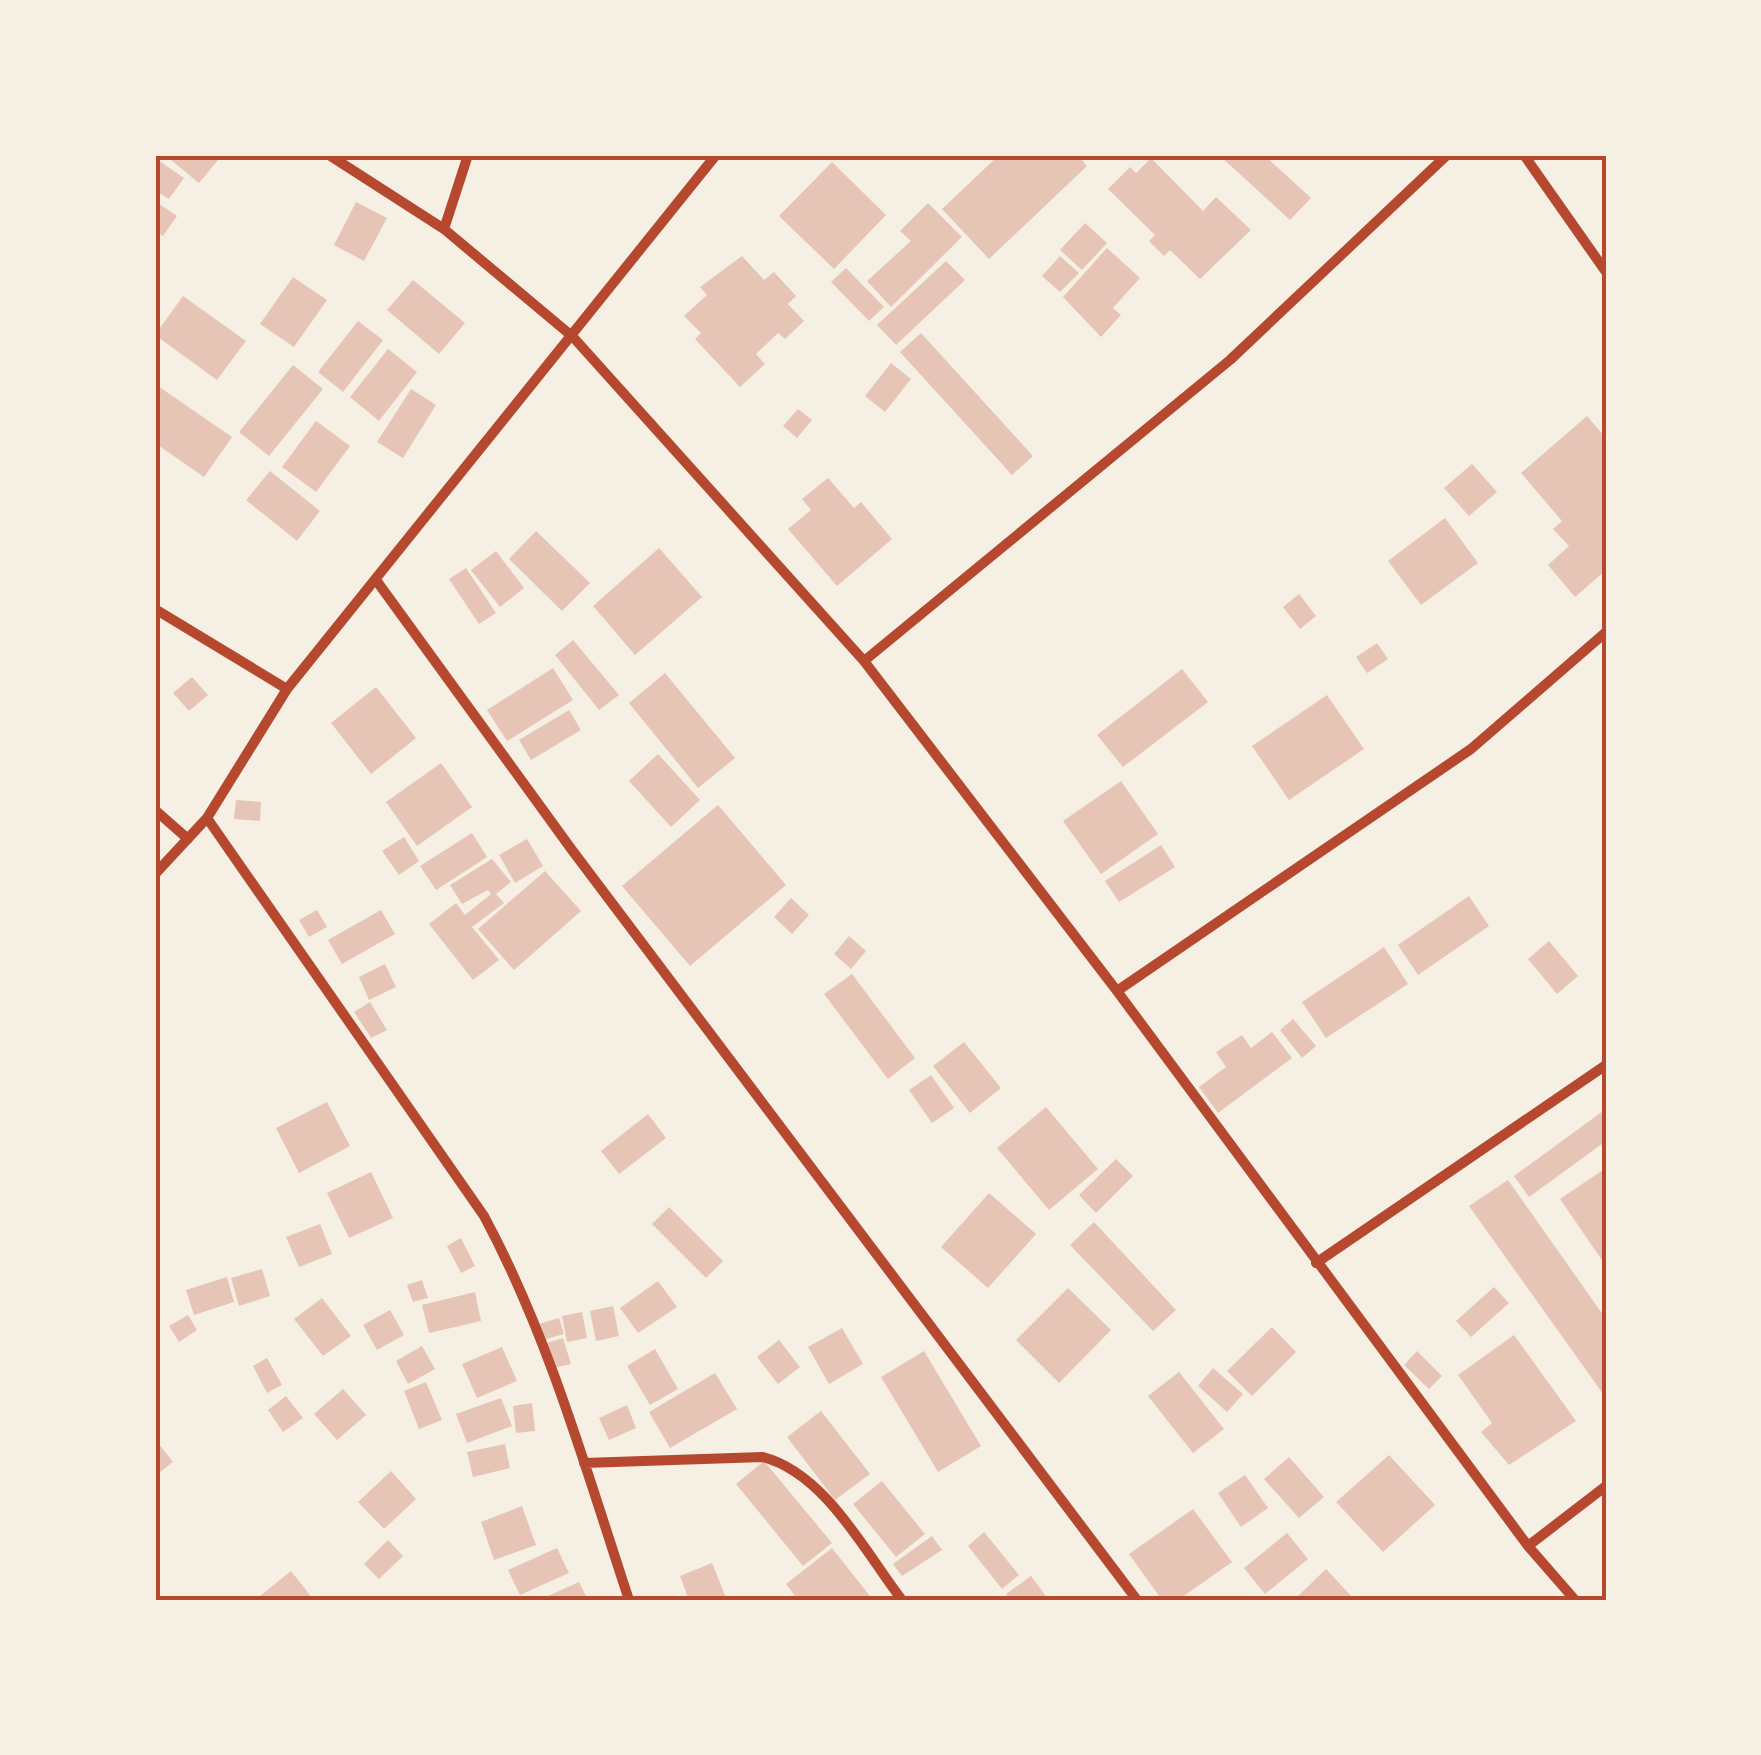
<svg xmlns="http://www.w3.org/2000/svg" width="1761" height="1755" font-family="Montserrat,sans-serif">
<style>
.building{fill:#e6c5b7}
.lines{fill:none;stroke-linecap:round;stroke-linejoin:round}
.minor{stroke:#b5482f;stroke-width:10}
.neatline{fill:none;stroke:#b5482f;stroke-width:4}
</style>
<rect width="100%" height="100%" fill="#f6efe4"/>
<path class="building" d="M165 155H222L199 183Z
M999 155H1077L1087 166 989 259 942 209Z
M1219 155H1264L1311 198 1290 220Z
M155 158 184 178 169 199 155 190Z
M1151 158 1203 211 1216 197 1251 230 1200 279 1170 250 1164 256 1149 241 1155 235 1108 189 1130 167 1136 173Z
M832 162 886 215 834 269 779 216Z
M155 201 177 216 163 236 155 231Z
M356 202 387 218 364 261 334 245Z
M928 203 962 237 891 307 867 281 911 241 900 231Z
M1085 223 1107 243 1082 270 1060 250Z
M1107 248 1140 278 1113 308 1121 315 1101 337 1063 297Z
M742 256 764 280 774 272 796 296 788 304 804 321 785 339 778 333 756 354 765 364 740 387 695 339 701 333 684 316 707 295 700 287Z
M1060 256 1079 273 1060 292 1042 276Z
M946 261 965 280 896 345 877 325Z
M846 268 884 307 869 321 831 282Z
M293 277 327 300 294 347 260 324Z
M413 280 465 323 439 354 387 310Z
M183 296 246 341 217 380 155 335Z
M358 321 383 340 343 392 318 372Z
M921 333 1033 456 1012 475 900 352Z
M388 349 417 372 379 421 350 397Z
M891 363 911 379 885 412 865 396Z
M293 365 323 389 269 456 239 432Z
M155 384 232 437 204 477 155 443Z
M411 389 436 405 403 458 377 442Z
M798 409 812 420 797 438 783 426Z
M1587 416 1606 438V570L1575 597 1548 565 1569 546 1553 529 1562 521 1521 473Z
M316 421 350 446 316 492 282 467Z
M1472 464 1497 492 1469 516 1444 488Z
M270 471 320 511 297 541 246 500Z
M828 478 854 508 861 502 892 539 837 586 788 529 811 510 802 499Z
M1445 518 1478 563 1421 605 1388 561Z
M536 531 590 583 562 611 509 559Z
M659 548 702 597 635 655 593 606Z
M496 551 524 588 500 607 471 570Z
M466 568 496 613 479 624 449 579Z
M1299 594 1316 616 1300 629 1283 607Z
M573 640 619 695 599 710 555 655Z
M1377 643 1388 659 1367 673 1356 657Z
M553 668 573 700 507 741 487 710Z
M1182 669 1208 702 1123 767 1097 735Z
M665 673 735 758 698 788 629 703Z
M192 677 208 695 189 711 173 693Z
M376 687 416 738 371 774 331 723Z
M1327 695 1364 749 1289 800 1252 746Z
M569 710 581 730 531 760 519 740Z
M658 754 700 800 671 827 629 781Z
M441 763 472 807 417 846 386 802Z
M1121 781 1158 834 1101 874 1063 821Z
M236 800 261 802 260 821 234 819Z
M718 805 786 885 690 966 622 886Z
M472 833 487 857 436 890 420 866Z
M404 837 419 861 399 875 382 851Z
M527 839 543 866 515 883 499 855Z
M1161 845 1175 867 1119 902 1105 881Z
M492 859 511 882 496 894 504 903 472 927 499 960 473 980 429 924 456 903 465 915 491 894 488 890 462 904 450 885Z
M545 871 581 911 514 970 478 929Z
M1469 896 1489 926 1418 975 1398 945Z
M791 898 809 915 792 934 774 917Z
M317 910 327 927 309 937 299 920Z
M381 910 395 934 342 964 328 940Z
M849 936 866 951 851 969 834 954Z
M1549 941 1578 976 1557 994 1528 959Z
M1384 947 1408 984 1326 1038 1302 1002Z
M385 964 396 987 369 1000 359 977Z
M852 974 915 1058 888 1079 824 994Z
M370 1002 387 1030 371 1038 354 1012Z
M1293 1019 1316 1046 1302 1058 1280 1030Z
M1272 1032 1292 1058 1218 1113 1199 1087 1226 1067 1216 1052 1242 1035 1251 1048Z
M964 1042 1001 1088 970 1113 933 1066Z
M931 1075 954 1108 932 1123 909 1090Z
M327 1102 350 1146 299 1173 276 1128Z
M1046 1107 1098 1169 1049 1210 997 1148Z
M1603 1111 1606 1141 1529 1197 1514 1176Z
M648 1114 666 1138 619 1174 601 1151Z
M1116 1159 1133 1176 1096 1213 1079 1195Z
M1606 1168V1266L1560 1199Z
M371 1172 393 1218 349 1238 327 1193Z
M1508 1180 1606 1319V1398L1469 1206Z
M989 1193 1036 1234 988 1288 941 1247Z
M669 1207 723 1261 706 1278 652 1224Z
M1094 1222 1176 1310 1153 1331 1070 1245Z
M320 1224 332 1254 299 1267 286 1237Z
M461 1238 475 1266 461 1273 447 1246Z
M262 1269 270 1296 239 1306 231 1278Z
M227 1277 234 1302 194 1315 186 1290Z
M422 1280 428 1298 413 1302 407 1285Z
M658 1281 677 1307 638 1333 620 1308Z
M1494 1287 1509 1303 1471 1337 1456 1321Z
M1068 1288 1111 1330 1059 1383 1016 1340Z
M475 1292 481 1321 429 1333 422 1305Z
M322 1298 351 1336 323 1356 294 1319Z
M613 1306 619 1336 596 1341 590 1311Z
M390 1310 404 1335 377 1350 363 1325Z
M582 1312 587 1338 567 1342 562 1316Z
M188 1315 197 1330 179 1342 169 1326Z
M559 1318 564 1334 543 1340 539 1324Z
M1272 1327 1296 1352 1252 1396 1227 1371Z
M842 1328 863 1364 829 1384 808 1347Z
M1514 1335 1576 1421 1509 1465 1481 1432 1492 1423 1458 1375Z
M563 1338 571 1364 554 1368 547 1343Z
M779 1340 800 1367 778 1384 757 1357Z
M422 1346 435 1369 408 1384 396 1361Z
M502 1347 517 1381 477 1398 462 1364Z
M655 1349 678 1389 650 1405 627 1366Z
M924 1351 981 1446 938 1472 881 1377Z
M1417 1351 1442 1376 1429 1389 1404 1365Z
M267 1358 282 1385 267 1393 253 1366Z
M1213 1368 1243 1394 1227 1412 1198 1386Z
M1179 1372 1224 1429 1193 1453 1148 1396Z
M715 1373 737 1409 670 1448 649 1412Z
M426 1382 442 1420 419 1429 404 1391Z
M343 1389 366 1415 337 1440 314 1414Z
M286 1396 303 1418 283 1432 268 1410Z
M501 1398 512 1426 467 1443 456 1414Z
M532 1403 535 1431 516 1433 513 1406Z
M627 1405 636 1428 609 1440 599 1418Z
M821 1411 870 1474 835 1500 787 1437Z
M155 1439 173 1462 155 1476Z
M505 1444 510 1468 473 1477 467 1452Z
M1389 1455 1435 1505 1383 1552 1336 1502Z
M1289 1457 1324 1497 1299 1518 1264 1479Z
M764 1461 832 1543 803 1566 736 1484Z
M391 1471 416 1499 384 1529 358 1502Z
M1245 1475 1268 1508 1241 1527 1218 1493Z
M882 1481 925 1534 896 1557 853 1504Z
M522 1506 536 1545 494 1560 481 1522Z
M1193 1509 1232 1562 1178 1600H1162L1129 1554Z
M984 1532 1019 1575 1002 1589 968 1546Z
M1287 1533 1308 1559 1265 1594 1244 1568Z
M932 1536 942 1550 902 1576 893 1564Z
M388 1540 403 1556 379 1579 364 1564Z
M557 1548 569 1573 520 1595 508 1570Z
M832 1548 873 1600H798L786 1584Z
M712 1563 727 1600H689L680 1576Z
M1326 1569 1355 1600 1297 1597Z
M291 1571 310 1595 304 1600H255Z
M1031 1576 1049 1600H1010L1006 1594Z
M579 1582 587 1598 539 1600Z"/>
<g class="lines">
<path class="minor" d="M329 155 444 229 573 337 864 661 1117 991 1528 1546 1575 1600
M1524 155 1606 272
M444 229 468 155
M376 580 572 850 1137 1600
M155 609 287 689
M864 661 1230 360 1447 155
M155 810 188 839
M207 818 484 1216C549 1337 586 1470 629 1600
M155 874 207 818 287 689 716 155
M1117 991 1471 749 1606 632
M1316 1263 1606 1065
M584 1463 763 1457C825 1473 865 1552 902 1600
M1528 1546 1606 1486"/>
</g>
<rect width="1761" height="1755" fill="none" stroke="#f6efe4" stroke-width="315"/>
<rect x="158" y="158" width="1446" height="1440" class="neatline"/>
</svg>
